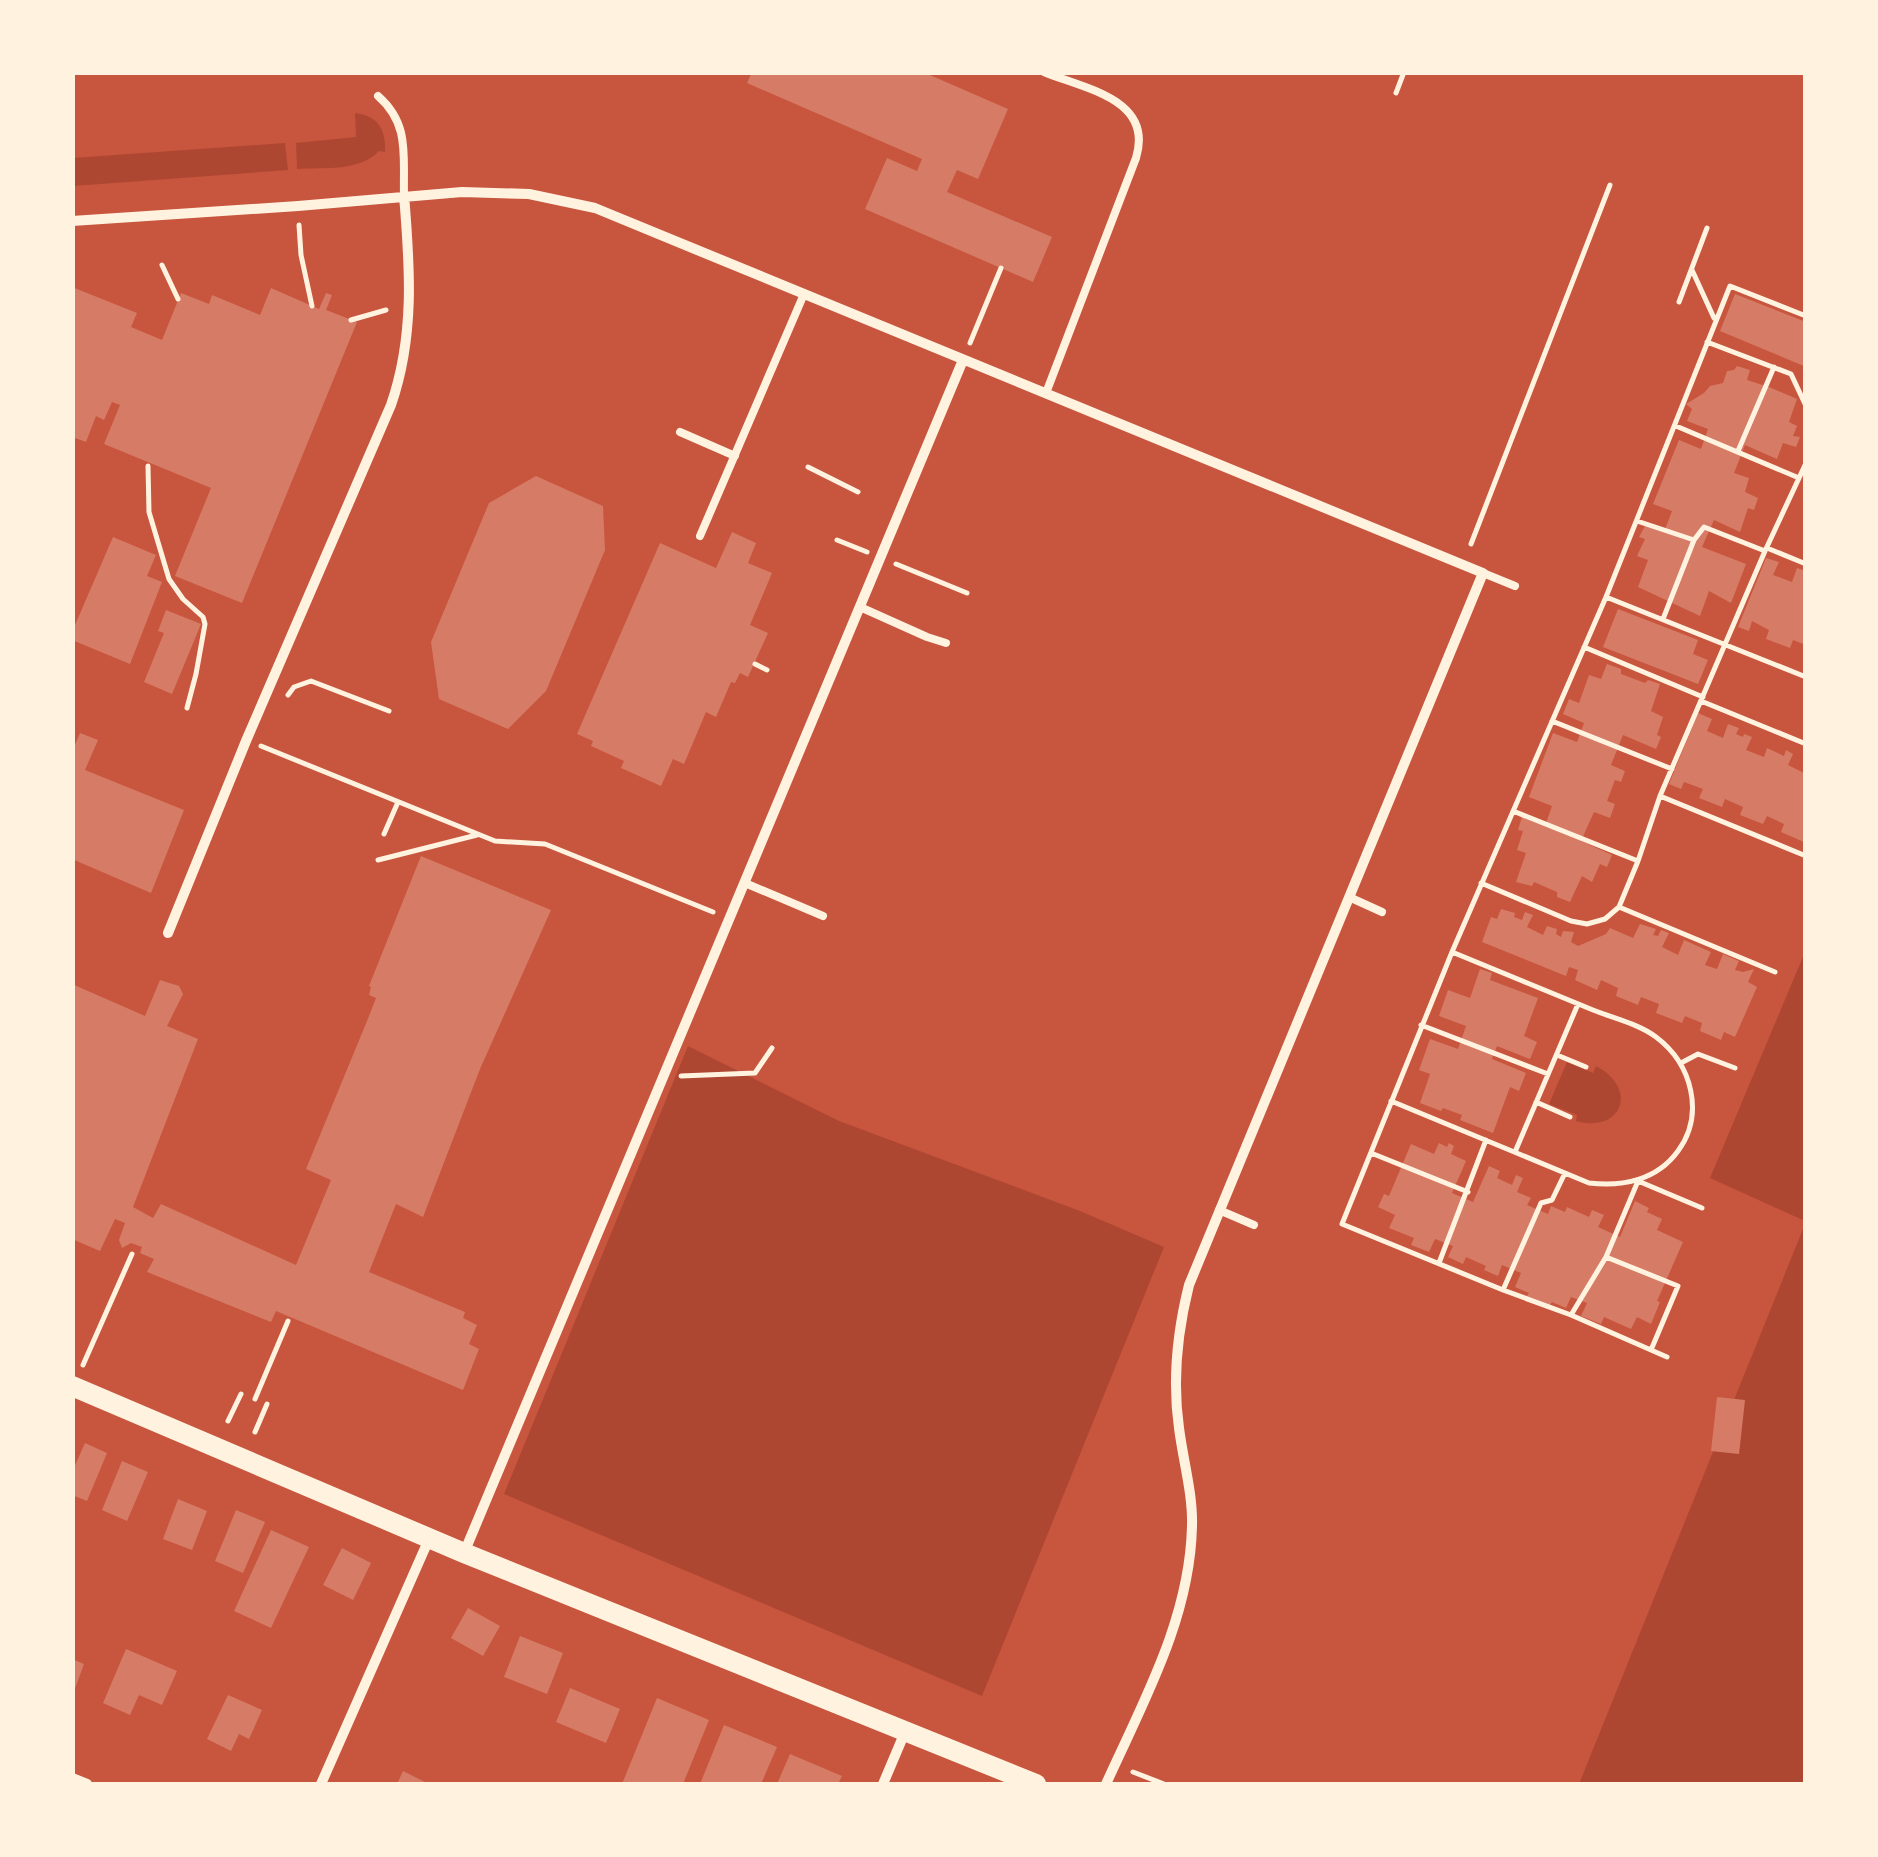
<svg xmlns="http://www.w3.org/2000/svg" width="1878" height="1857" font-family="'Work Sans',sans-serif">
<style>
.green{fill:#ae4732}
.building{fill:#d67c66}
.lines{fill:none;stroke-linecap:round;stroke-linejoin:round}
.path{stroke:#fff3e0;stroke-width:5}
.service{stroke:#fff3e0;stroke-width:8}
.minor{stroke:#fff3e0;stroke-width:10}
.secondary{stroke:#fff3e0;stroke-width:20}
</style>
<rect width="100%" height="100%" fill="#c8553d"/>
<path class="green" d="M355 113C379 116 386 130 385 152L379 151C359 172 324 167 297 169L296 143 356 137Z
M285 143 288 170 73 186V158Z
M1805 952 1806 1221H1805L1710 1178Z
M688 1046 839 1121 1080 1211 1164 1247 982 1696 504 1494Z
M1567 1062 1593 1073 1596 1066C1639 1088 1622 1134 1576 1121L1577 1115 1549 1104Z
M1805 1224V1784H1579Z"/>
<path class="building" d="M752 72H923L1008 109 978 179 957 170 947 192 1052 237 1033 282 865 209 887 158 917 171 922 159 747 83Z
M72 287 137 313 131 327 162 340 181 293 209 304 212 295 260 315 271 288 319 309 326 293 332 295 326 310 357 322 242 603 175 576 211 488 104 444 120 405 112 402 104 420 96 416 86 442 72 437Z
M1735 294 1806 322V367L1720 331Z
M1737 366 1750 370 1747 380 1769 387 1797 399 1789 422 1797 426 1793 436 1800 437 1796 447 1783 443 1777 459 1745 445 1734 473 1749 478 1745 492 1758 498 1754 510 1748 508 1740 532 1714 520 1702 547 1746 564 1731 603 1709 591 1700 616 1638 587 1648 560 1637 556 1645 539 1639 537 1645 526 1664 532 1672 511 1653 504 1679 440 1701 449 1708 429 1687 421 1692 409 1686 404 1704 393 1710 386 1723 383 1727 371 1734 370Z
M536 476 603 506 605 550 546 691 508 729 439 699 431 642 489 503Z
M732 532 756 543 748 563 772 573 750 625 768 633 748 677 740 673 735 683 731 682 716 717 706 712 684 764 673 759 661 786 621 768 624 761 591 746 593 741 577 734 660 543 716 568Z
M113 537 156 555 147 576 162 582 130 664 72 640V632Z
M1766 558 1779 562 1773 575 1792 582 1797 568 1806 571V645L1793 640 1790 648 1766 639 1769 630 1752 621 1749 631 1738 627Z
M1618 609 1698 640 1693 654 1708 660 1698 684 1603 647Z
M166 610 201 624 172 694 144 682 164 633 158 631Z
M1607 664 1621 669V674L1645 683 1648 680 1660 684 1651 711 1663 717 1657 735 1661 737 1656 749 1623 735 1611 765 1625 771 1621 782 1615 780 1607 801 1615 804 1610 818 1594 812 1581 841 1612 855 1607 867 1600 864 1592 882 1582 876 1570 902 1557 897V892L1534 882 1532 886 1516 882 1526 853 1517 850 1523 831 1518 830 1522 817 1545 826 1552 806 1529 797 1553 733 1577 742 1584 723 1563 714 1569 699 1579 703 1589 675 1601 679Z
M1698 713 1712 719 1707 731 1723 738 1728 724 1739 728 1736 734 1743 737 1744 734 1752 737 1746 750 1764 757 1767 748 1784 756 1786 750 1793 754 1788 765 1806 774 1804 842 1781 832 1784 824 1767 816 1763 824 1740 815 1743 807 1725 799 1722 807 1699 798 1703 789 1684 782 1681 789 1669 784Z
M80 733 98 740 85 770 184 810 151 893 72 859V752Z
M421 856 551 910 480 1069 423 1217 396 1204 369 1272 465 1312 463 1318 477 1325 469 1344 479 1349 463 1390 276 1311 271 1322 147 1272 154 1259 140 1253 142 1247 131 1243 122 1248 119 1240 125 1223 115 1219 100 1251 72 1239V984L145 1016 160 980 179 986 183 994 167 1026 198 1039 133 1207 153 1218 161 1204 296 1265 331 1180 306 1169 367 1021 376 998 369 995 371 987 369 986Z
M1501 909 1515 913 1514 917 1522 920 1525 912 1533 915 1527 927 1543 935 1547 926 1557 929 1556 934 1561 937 1563 931 1574 932 1571 942 1578 946 1606 934 1610 928 1633 938 1640 924 1656 929 1653 935 1658 936 1661 930 1669 933 1662 947 1678 955 1684 940 1711 952 1705 965 1717 969 1723 954 1739 961 1735 970 1743 972 1754 969 1748 982 1757 987 1735 1037 1724 1032 1721 1040 1700 1031 1702 1023 1685 1016 1682 1023 1656 1013 1659 1004 1641 997 1638 1005 1616 996 1618 988 1601 980 1597 990 1575 980 1578 970 1569 967 1566 976 1482 942 1491 917 1497 919Z
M1480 969 1492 973 1490 980 1538 998 1524 1036 1537 1042 1530 1059 1497 1046 1492 1059 1526 1073 1519 1091 1510 1087 1493 1133 1460 1120 1462 1115 1443 1108 1441 1111 1420 1103 1430 1074 1419 1070 1430 1039 1458 1049 1466 1026 1439 1016 1448 990 1470 998Z
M1439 1143 1447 1147 1449 1143 1454 1146 1451 1154 1466 1161 1452 1193 1473 1202 1489 1166 1500 1171 1497 1178 1512 1185 1516 1175 1523 1178 1517 1192 1531 1198 1527 1205 1548 1214 1551 1206 1565 1212 1567 1207 1589 1217 1592 1210 1604 1215 1598 1227 1620 1237 1635 1201 1649 1208 1647 1212 1662 1219 1657 1230 1683 1242 1657 1301 1660 1302 1651 1324 1637 1317 1631 1329 1604 1317 1601 1324 1581 1316 1587 1303 1571 1297 1566 1308 1552 1302 1550 1305 1527 1296 1529 1293 1515 1287 1521 1273 1502 1265 1498 1276 1484 1270 1486 1266 1466 1257 1463 1264 1448 1257 1453 1246 1435 1239 1429 1252 1411 1245 1414 1238 1389 1228 1395 1215 1378 1207 1384 1194 1389 1196 1411 1144 1434 1154Z
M1717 1397 1745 1400 1739 1454 1711 1451Z
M85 1443 107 1453 87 1501 72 1495V1472Z
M122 1461 148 1472 127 1521 102 1510Z
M178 1499 207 1511 192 1550 163 1539Z
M236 1510 265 1522 243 1573 215 1561Z
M271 1530 309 1547 271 1628 234 1611Z
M342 1548 371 1563 353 1600 323 1585Z
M468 1608 500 1626 483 1656 451 1638Z
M520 1636 563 1653 547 1694 504 1677Z
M126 1649 177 1671 162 1705 139 1695 130 1715 103 1703Z
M72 1659 84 1664 73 1694H72Z
M570 1688 620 1709 606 1743 556 1722Z
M228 1695 262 1710 249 1739 239 1734 231 1751 207 1739Z
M657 1698 709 1720 683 1784H622Z
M724 1725 777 1747 761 1784H700Z
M790 1754 842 1776 838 1784H777Z
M403 1771 429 1784H397Z"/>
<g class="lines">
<path class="path" d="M1396 93 1404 72
M299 225 301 255 312 306
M162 265 178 299
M1692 270 1714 318
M1679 302 1707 228
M351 320 386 310
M1707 342 1791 374 1806 406
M970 343 1001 268
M1676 426 1799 478
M1738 451 1774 367
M148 466 149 512 169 579 183 599 203 617 205 624 196 674 187 708
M808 467 858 492
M1637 521 1694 540 1704 527 1765 551
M837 540 867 552
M1471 544 1610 185
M1767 548 1806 564
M896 564 967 593
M1606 597 1806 677
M1663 619 1694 540
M1584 647 1703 697
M755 664 767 670
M288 695 294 687 311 681 389 711
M1701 701 1806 744
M1552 721 1672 769
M261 746 495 841 545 844 713 912
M1660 796 1806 856
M1513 811 1638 861
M384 834 398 802
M378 860 477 835
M1481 883 1571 921 1587 924 1605 919 1619 907 1638 861 1660 796 1765 551 1806 463
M1619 907 1775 972
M1421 1025 1548 1074
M1557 1055 1586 1067
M1681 1063 1698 1054 1735 1068
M681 1076 755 1073 772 1048
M1391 1101 1589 1183C1623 1187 1657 1180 1678 1151 1705 1114 1692 1064 1656 1037 1639 1024 1613 1018 1593 1010 1546 991 1499 971 1452 952
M1536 1102 1570 1117
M1515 1152 1578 1004
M1371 1153 1468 1192
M1606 1257 1678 1286 1651 1350
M1439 1263 1486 1140
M1503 1290 1541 1203 1552 1200 1565 1173
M1571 1315 1606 1257 1638 1181 1702 1208
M1667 1357 1571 1315 1503 1290 1342 1224 1452 952 1606 597 1730 286 1806 316
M83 1365 132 1254
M255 1399 288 1321
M228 1421 241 1394
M255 1432 267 1404
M1133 1772 1164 1784"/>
<path class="service" d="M1044 72C1085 89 1154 99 1136 158L1046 393
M378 96C410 124 403 155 404 195
M680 432 735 456
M700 536 804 294
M1483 573 1515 586
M860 607 927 637 946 643
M745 883 823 916
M1349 897 1382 912
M1219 1210 1254 1225"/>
<path class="minor" d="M72 221 298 206 462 192 529 194 595 208 1483 573 1189 1285C1177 1333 1172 1379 1179 1428 1183 1460 1193 1494 1192 1526 1190 1619 1143 1702 1106 1784
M168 933 246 741 391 405C415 336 410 267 404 195
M464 1553 963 360
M72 1778 87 1784
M321 1784 429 1539
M883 1784 905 1732"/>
<path class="secondary" d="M72 1386 464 1553 1036 1784"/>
</g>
<rect width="1878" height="1857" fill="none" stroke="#fff3e0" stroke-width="150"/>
</svg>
